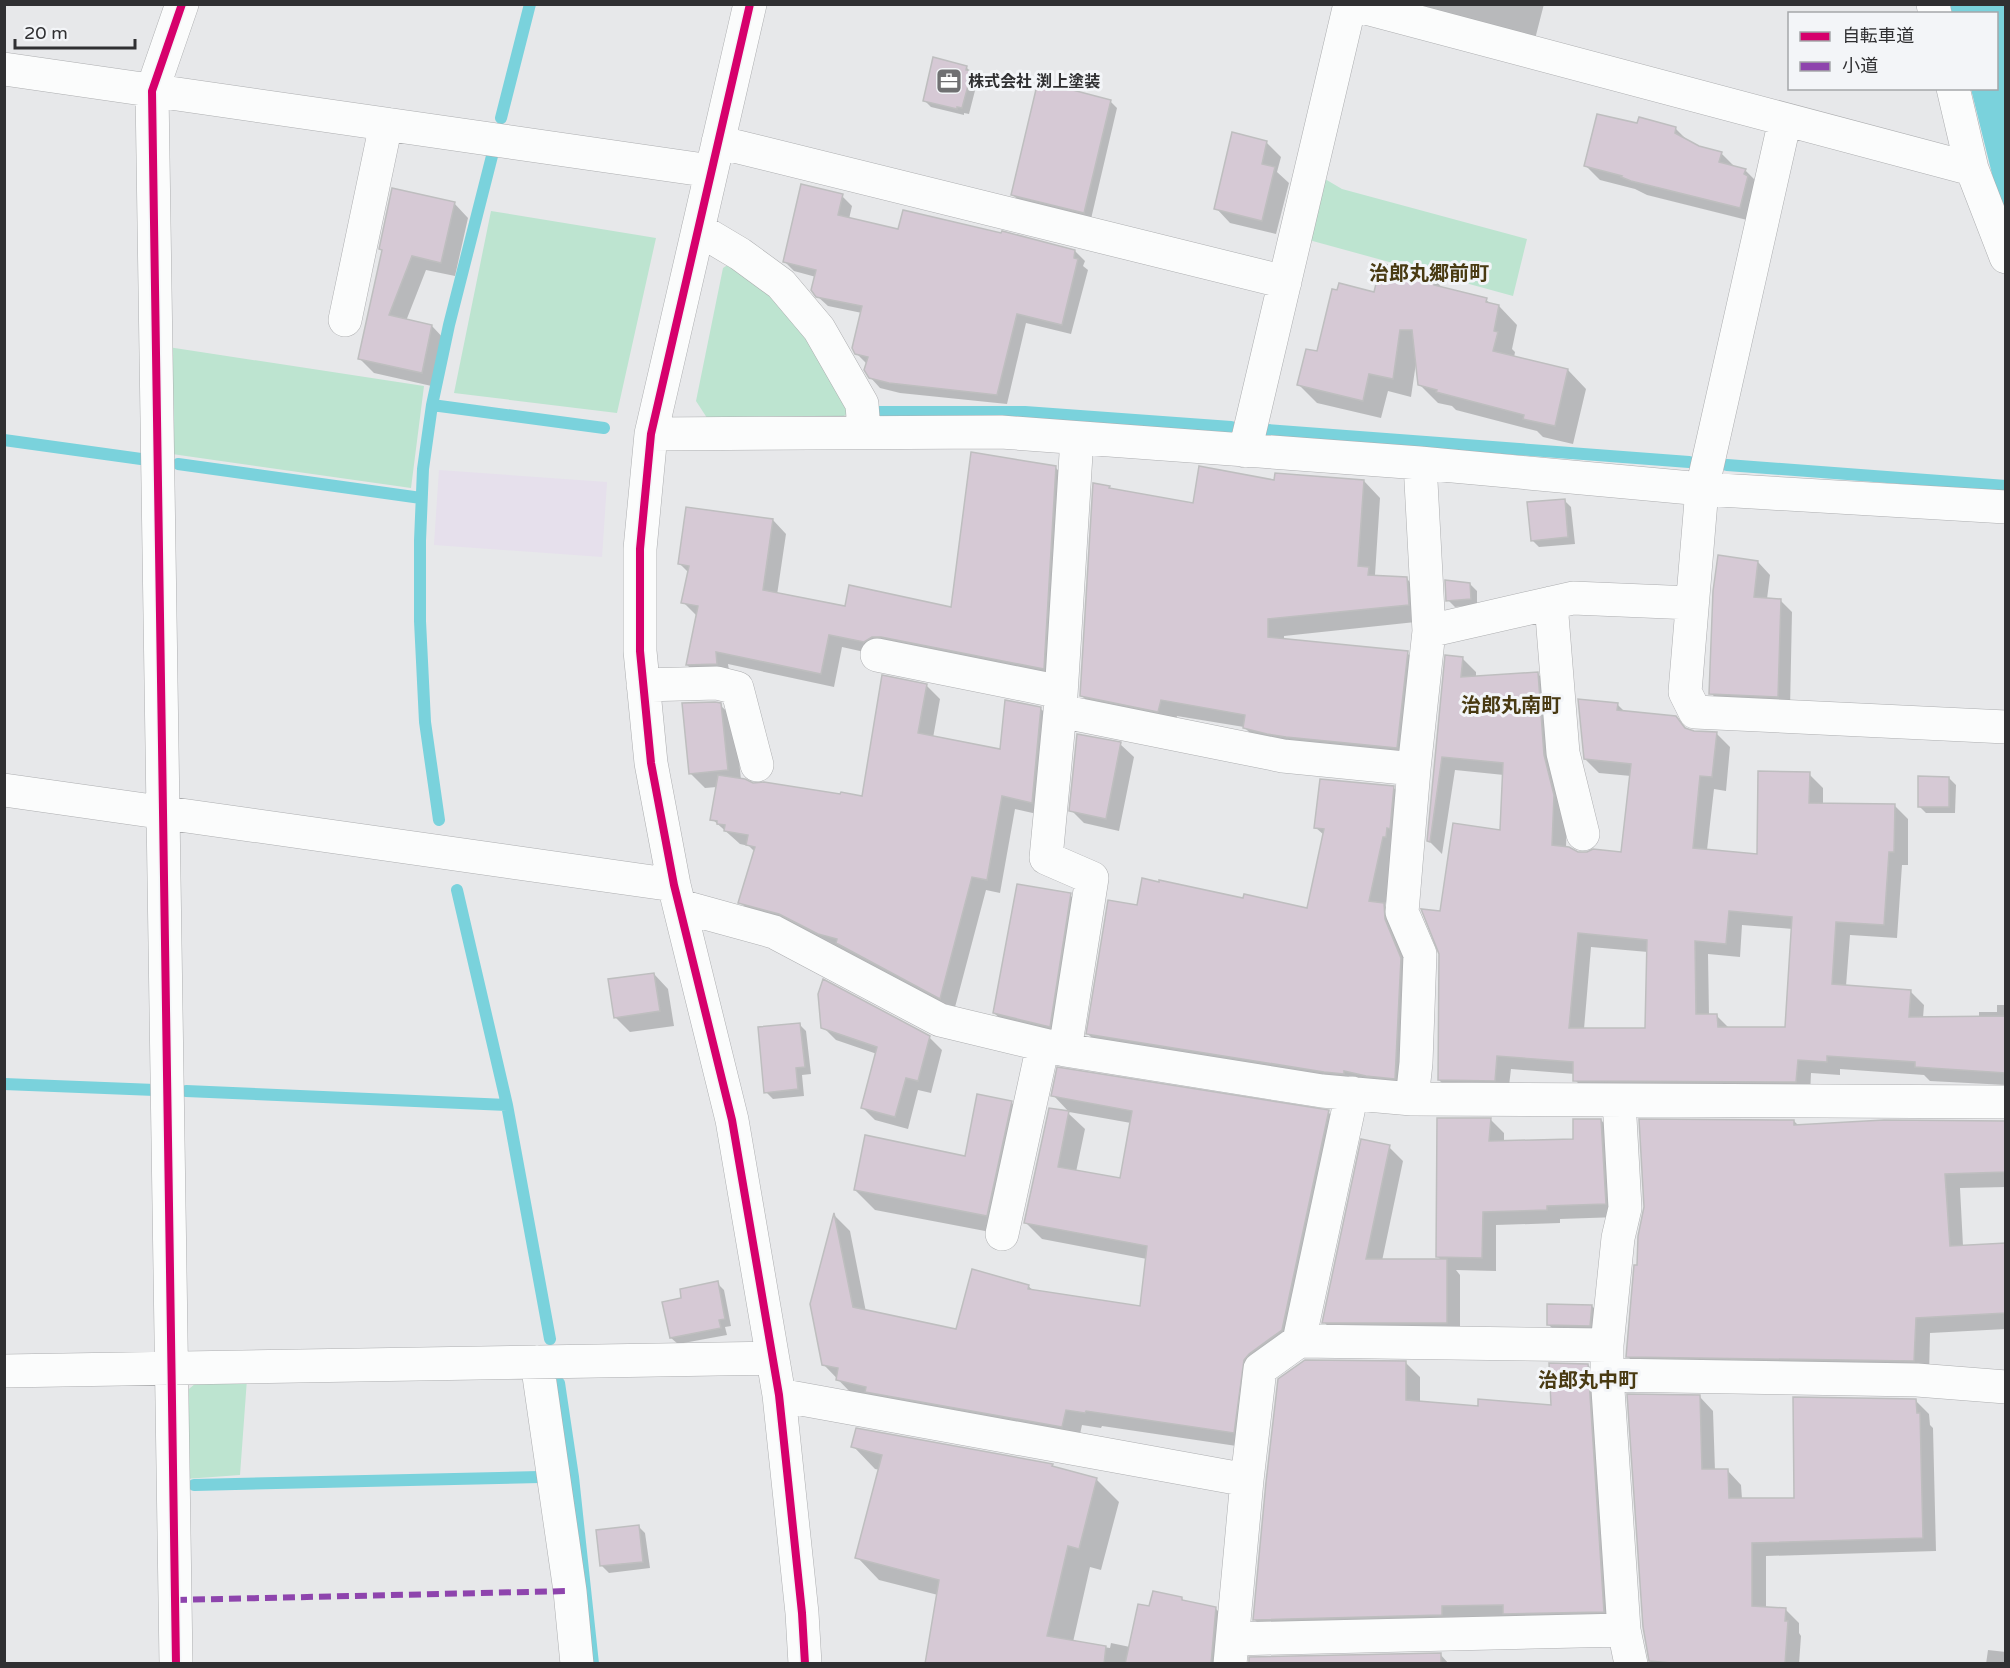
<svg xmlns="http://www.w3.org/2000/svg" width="2010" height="1668" font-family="'Varela Round','Noto Sans JP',sans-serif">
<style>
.industrial{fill:#e6e0ec}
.green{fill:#bde4d0}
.water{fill:#7ad2dc}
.shadow{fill:#0003;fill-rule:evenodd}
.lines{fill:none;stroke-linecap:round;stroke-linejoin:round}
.stream{stroke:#7ad2dc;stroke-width:12}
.building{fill:#d6c9d5;stroke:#bebebf;stroke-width:1.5;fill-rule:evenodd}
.minor-casing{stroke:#adaeb0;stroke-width:34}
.minor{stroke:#fbfcfc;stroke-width:33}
.quiet{stroke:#8e44ad;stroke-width:6;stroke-dasharray:12 6;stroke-linecap:butt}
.cycleway-casing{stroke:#f3f5f8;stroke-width:11}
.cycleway{stroke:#d6006c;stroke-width:8}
.labels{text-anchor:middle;stroke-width:6;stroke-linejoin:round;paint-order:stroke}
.poi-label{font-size:16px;font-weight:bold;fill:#303032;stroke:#f3f5f8;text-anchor:start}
.quarter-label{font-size:20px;font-weight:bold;fill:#493a12;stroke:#f3f5f8}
</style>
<rect width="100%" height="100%" fill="#e7e8ea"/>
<path class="industrial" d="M439 470 607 482 602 557 434 545Z"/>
<path class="green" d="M1325 179 1342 189 1527 239 1513 296 1309 240Z
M491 211 656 238 617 413 454 393Z
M732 262 808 330 849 412 844 416 709 421 696 401 723 268Z
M168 347 424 386 411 488 172 454Z
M201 1379H247L240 1475 185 1479 184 1393Z"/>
<path class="water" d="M1950 5H2005V214L1995 186 1971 89 1996 88V14L1952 13Z"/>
<path class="shadow" d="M1410 4H1544L1534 43Z
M966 67 978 79 969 114 964 113V115L931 107 924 100Z
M1110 101 1117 108 1091 219 1019 201 1012 194Z
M1638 125 1675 128 1690 143 1698 147 1721 153 1736 168 1745 170 1760 185 1755 222 1647 195 1635 189 1600 180 1586 166Z
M1266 142 1281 157 1277 172 1289 183 1276 234 1230 223 1216 208Z
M842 196 852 206 849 219 899 231 1075 251 1085 261 1083 266 1088 270 1071 334 1026 323 1007 404 900 393 880 388 870 377 867 364 856 353 862 313 828 306 817 296 816 277 794 271 784 261Z
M454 203 468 218 455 276 426 270 406 321 432 326 446 341 436 387 374 373 360 359 383 251Z
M1435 280 1443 289 1486 300 1491 304 1499 306 1517 325 1512 349 1515 352 1514 358 1568 370 1586 389 1573 444 1543 437 1537 431 1456 410 1452 406 1438 403 1419 384 1416 363 1411 397 1388 391 1381 418 1317 403 1299 385 1318 353 1375 294Z
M1056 468 1069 481 1057 682 878 655 842 647 834 687 728 664 730 677 701 678 687 665 697 616 683 602 689 573 680 564 773 520 786 534 777 595 846 608H952Z
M1364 481 1380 498 1375 575 1377 577 1407 579 1423 595 1425 621 1284 636V640L1407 653 1424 669 1413 764 1261 744 1244 727 1177 716 1174 727 1098 712 1081 695 1109 487 1111 489 1194 504 1275 482Z
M1564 500 1571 507 1575 544 1539 547 1532 540Z
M1758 562 1770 575 1767 599 1780 600 1792 612 1790 709 1723 706 1711 693Z
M1470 584 1477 591V605L1455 607 1448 600Z
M1447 657 1462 658 1476 672V677L1537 673 1551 687 1567 810 1566 848 1578 854 1623 853 1631 776 1599 773 1585 759 1618 705 1625 712 1675 717 1689 731 1716 733 1730 747 1726 791 1714 789 1707 850 1758 855 1809 774 1823 788V805H1894L1908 819V865H1902L1897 938 1850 935 1846 986 1910 991 1924 1005 1923 1018 1979 1017V1012H1997V1005H2006V1085L1930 1081 1924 1075 1840 1069V1075L1811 1073 1810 1096 1589 1094 1575 1080V1074L1511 1069 1508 1094H1453L1439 1080 1441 913 1502 832 1504 775 1455 770 1442 854 1428 840ZM1742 925 1793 929 1786 1028H1729L1717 1016H1709L1708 954 1740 957ZM1591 947 1648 952 1647 1029H1584Z
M926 685 940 699 933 738 1002 750 1041 709 1055 722 1046 816 1015 809 1000 893 986 890 954 1011 851 957 845 951 754 916 740 902 755 852 749 846 740 844 712 819 717 787 705 788 691 774 720 705 735 719 741 780 752 785 864 798Z
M1120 744 1134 757 1119 831 1084 823 1071 810Z
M1949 778 1956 785 1955 813H1926L1919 806Z
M1393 787 1407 802 1385 906 1398 919 1415 973 1409 1092 1102 1048 1088 1034 1138 907 1244 899 1308 910 1324 835 1316 828Z
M1070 895 1084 909 1064 1040 1009 1027 994 1013Z
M654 974 668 989 674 1026 630 1032 615 1017Z
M799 1024 806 1031 811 1074 802 1075 804 1096 773 1099 766 1092Z
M823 1027 929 1037 942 1050 931 1093 918 1090 908 1129 875 1120 863 1108 877 1054 836 1040Z
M1053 1095 1328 1112 1345 1128 1298 1346 1265 1370 1250 1448 1102 1426 1101 1428 1082 1425 1078 1443 854 1396 823 1364 835 1216 850 1231 866 1312 957 1331 1028 1286 1034 1291 1141 1307 1147 1259 1042 1239 1025 1222 1068 1113 1085 1129 1076 1172 1121 1180 1131 1123 1069 1112Z
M1011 1102 1031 1122 1006 1235 875 1210 855 1190 966 1158Z
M1491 1120 1504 1133V1142L1574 1140 1601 1120 1614 1134 1619 1217 1560 1219V1223L1496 1225V1271L1456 1270 1460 1275V1337L1337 1336 1324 1322 1389 1147 1403 1161 1382 1261H1442L1437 1256Z
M1794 1121 1799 1126 2006 1122V1187L1960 1188 1963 1246 2006 1244V1329L1930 1333 1929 1376 1643 1371 1627 1356Z
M717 1283 724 1290 731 1326 725 1327 727 1335 678 1344 671 1338 683 1299Z
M1592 1306 1606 1321 1604 1340 1563 1339 1549 1325Z
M1406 1363 1420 1377V1403L1479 1407H1552L1588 1365 1602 1380 1618 1626 1269 1634 1254 1619Z
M1700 1397 1713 1411 1715 1471H1728L1741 1485 1742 1499 1796 1500 1915 1400 1929 1414 1930 1425 1933 1428 1936 1551 1766 1556V1608L1786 1610 1799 1623V1633L1801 1636 1799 1664H1651Z
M853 1446 1052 1465 1055 1469 1096 1479 1119 1502 1101 1570 1090 1567 1073 1642 1110 1648 1111 1643 1130 1647 1150 1608 1182 1599 1185 1602 1216 1609 1238 1631 1235 1664H926L938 1595 879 1580 857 1557 880 1470 875 1469Z
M638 1526 645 1533 650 1568 609 1573 602 1566Z
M1988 1650 2006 1652V1664H1986Z
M1440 1654 1449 1664H1250Z"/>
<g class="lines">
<path class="stream" d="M501 118 530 4
M432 405 604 428
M876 412H1025L1231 427
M1268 430 1689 462
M4 440 141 459
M178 464 421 498
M1727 465 2006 486
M439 820 425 722 420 621V541L423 469 432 405 449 325 492 156
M457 890 507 1105 550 1339
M4 1084 155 1090
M186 1091 507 1105
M559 1383 573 1477 593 1664
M194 1485 540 1477"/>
</g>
<path class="building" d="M933 57 967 66 966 70 972 71 962 108 957 107V109L923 101Z
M1038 81 1111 100 1084 213 1011 195Z
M1597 114 1637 123 1639 117 1676 127 1675 133 1699 146 1722 152 1719 162 1746 169 1744 174 1748 176 1740 208 1631 181 1621 177 1622 176 1584 166Z
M1232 132 1267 141 1262 164 1275 167 1262 221 1214 209Z
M801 184 843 194 838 215 898 229 903 210 1001 233 1002 231 1075 250 1074 258 1078 259 1062 325 1017 314 997 395 889 383 869 378 864 370 868 357 855 354 852 348 862 306 816 297 811 290 816 270 783 262Z
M392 188 455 202 441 263 412 256 389 315 432 325 422 373 358 359 382 250 379 249Z
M1381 263 1436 279 1434 285 1487 298 1486 302 1499 305 1494 331 1498 332 1493 351 1568 369 1555 426 1523 419 1524 415 1436 392 1437 390 1418 385 1412 330H1400L1393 379 1369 374 1363 401 1297 385 1306 349 1317 351 1332 289 1337 290 1339 283 1374 292Z
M971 452 1056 466 1044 669 881 637H872L864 642 829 635 821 674 716 652 717 664 686 665 698 606 681 603 689 566 678 564 686 507 773 519 763 590 845 606 849 585 951 607Z
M1199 466 1274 480 1275 473 1364 480 1358 566 1369 567 1368 575 1407 577 1409 605 1268 619V637L1408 651 1397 748 1286 737 1267 734 1243 728 1245 715 1161 700 1158 712 1080 696 1093 483 1110 486 1109 488 1193 503Z
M1565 499 1568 537 1531 541 1527 502Z
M1718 555 1758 561 1754 597 1781 599 1778 697 1709 694 1713 591Z
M1445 580 1470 583 1471 599 1446 601Z
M1445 655 1463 657 1461 677 1538 672 1544 755 1554 795 1552 845 1569 847 1578 852H1587L1593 849 1621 852 1631 764 1584 759 1578 699 1618 703 1617 710 1676 716 1685 728 1694 731 1717 732 1712 777 1700 776 1693 848 1757 854 1758 771 1810 772 1809 803 1895 804 1894 852H1889L1884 925 1836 922 1832 984 1911 990 1909 1017 2006 1016V1073L1915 1067V1062L1827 1056V1062L1798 1060 1796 1082 1573 1081V1062L1497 1056 1495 1081 1438 1080 1439 954 1421 909 1440 911 1453 823 1500 830 1503 763 1442 757 1430 842 1427 841ZM1729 911 1792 917 1785 1027H1718L1717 1014H1696L1695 941 1726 944ZM1578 933 1647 940 1645 1028H1569Z
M882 675 927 684 918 733 1000 749 1005 700 1041 707 1032 803 1002 796 987 880 972 877 940 999 836 943 837 939 818 934 779 914 738 903 755 847 746 845 748 835 724 831 725 825 717 824V821L710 820 718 775 745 779 753 783 764 782 840 794 841 792 862 796Z
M715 702 721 703 728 770 689 774 682 703Z
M1077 734 1121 742 1106 819 1069 811Z
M1918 776 1949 777V807H1918Z
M1320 779 1394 786 1390 829 1387 828 1386 837H1383L1369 901 1384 903 1385 919 1401 958 1395 1079 1366 1076 1344 1071V1074L1324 1072 1086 1034 1108 900 1137 905 1142 878 1159 882V880L1243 898 1244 894 1307 908 1324 829 1314 828Z
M1017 884 1071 893 1050 1027 993 1013Z
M654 973 660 1011 614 1018 608 979Z
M823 979 930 1036 918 1081 906 1078 895 1117 861 1108 877 1047 821 1028 818 994Z
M800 1023 805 1067 796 1068 798 1089 764 1093 758 1027Z
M1057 1067 1329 1110 1282 1330 1249 1354 1244 1360 1234 1433 1086 1411 1085 1413 1066 1410 1062 1427 865 1392 866 1387 836 1380 838 1368 822 1365 810 1304 834 1213 853 1307 956 1329 972 1269 1029 1285 1028 1289 1140 1306 1147 1246 1024 1223 1049 1108 1069 1111 1058 1167 1120 1178 1132 1111 1051 1096Z
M977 1094 1012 1101 987 1216 854 1190 865 1135 965 1156Z
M1437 1118H1491L1489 1141 1573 1139V1119H1601L1606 1204 1547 1206V1210L1483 1212 1482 1258 1436 1257Z
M1639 1119 1794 1120V1125L1884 1120 2006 1121V1172L1945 1174 1950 1246 2006 1243V1313L1916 1318 1914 1361 1626 1357 1634 1265H1637L1638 1236 1644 1207Z
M1361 1139 1390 1145 1366 1259H1447V1323H1322Z
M718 1281 725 1319 719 1320 721 1328 670 1338 662 1302 681 1298 680 1289Z
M1547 1304 1592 1305 1590 1326 1547 1325Z
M1305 1360 1406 1361V1400L1478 1406V1399L1551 1405 1549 1363 1588 1364 1604 1612 1503 1614V1605L1442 1606V1615L1253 1620 1266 1482 1278 1379Z
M1627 1394 1700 1395 1702 1469H1728L1729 1498H1794L1793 1397 1916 1399 1917 1413H1920L1923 1538 1752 1543V1606L1786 1608 1785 1621H1788L1785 1664H1684L1649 1661 1643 1627Z
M856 1428 1053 1464 1052 1466 1097 1478 1079 1549 1068 1546 1047 1636 1106 1646 1104 1664H925L939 1580 855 1558 882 1455 851 1447Z
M639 1525 643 1562 600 1566 596 1530Z
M1153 1591 1182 1597V1600L1216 1607 1211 1664H1125L1138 1604 1149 1606Z
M1441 1653V1664H1249V1657Z"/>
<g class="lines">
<defs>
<path id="minor" d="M750 4 651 434 640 549V651L651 763 674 885 732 1120 779 1395 802 1613 805 1664
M1351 4 1972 169
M1933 4 1935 14
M4 69 711 171
M1953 88 1972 169 2006 257
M1785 120 1702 489 1685 692 1695 712 2006 727
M718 142 1285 282
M698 229 740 254 781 284 819 329 862 404 864 432
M345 320 386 124
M651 434 1001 432 1420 463 1702 489 2006 507
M1245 451 1350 4
M1551 603 1563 753 1583 834
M1429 631 1573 598 1692 603
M877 655 1061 692
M643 685 717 683 737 688 757 765
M1060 711 1283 756 1414 769
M4 790 674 885
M680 906 774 932 940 1020 1065 1050 1322 1091 1412 1099 2006 1102
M1065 1050 1092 878 1046 858 1060 711 1077 438
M1412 1099 1416 1063 1420 954 1402 912 1414 769 1429 631 1420 463
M1002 1234 1043 1045
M1299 1341 1352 1093
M1607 1345 1618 1238 1625 1208 1619 1100
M537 1362 570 1591 577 1664
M4 1371 772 1358
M1607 1375 1624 1630
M779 1395 1247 1480
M1233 1639 1624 1630 1631 1664
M176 1664 152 91 182 4
M1230 1664 1247 1480 1260 1369 1299 1341 1607 1345V1375L1917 1380 2006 1387"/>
</defs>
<use href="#minor" class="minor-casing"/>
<use href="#minor" class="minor"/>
<path class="quiet" d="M175 1600 570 1591"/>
<defs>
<path id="cycleway" d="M750 4 651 434 640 549V651L651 763 674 885 732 1120 779 1395 802 1613 805 1664
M176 1664 152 91 182 4"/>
</defs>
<use href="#cycleway" class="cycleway-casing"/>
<use href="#cycleway" class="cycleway"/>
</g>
<defs>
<symbol id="office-square" viewBox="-11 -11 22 22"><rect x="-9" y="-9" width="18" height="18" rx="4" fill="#707072" stroke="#f3f5f8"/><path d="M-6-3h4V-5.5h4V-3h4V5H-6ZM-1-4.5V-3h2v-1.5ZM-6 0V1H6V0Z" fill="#fff"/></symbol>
</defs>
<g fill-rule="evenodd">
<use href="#office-square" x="934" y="66" width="30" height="30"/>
</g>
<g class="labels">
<g class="poi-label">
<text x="968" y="87">株式会社 渕上塗装</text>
</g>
<g class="quarter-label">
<text x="1429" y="280">治郎丸郷前町</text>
<text x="1511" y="712">治郎丸南町</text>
<text x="1588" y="1387">治郎丸中町</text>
</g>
</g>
<rect width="2010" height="1668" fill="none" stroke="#303032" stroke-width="12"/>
<rect x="1788" y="12" width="210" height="78" fill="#f3f5f8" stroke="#a5a6a9" stroke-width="1.5"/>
<rect x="1800" y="32" width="30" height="9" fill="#d6006c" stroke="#a5a6a9" stroke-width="1.5"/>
<text x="1842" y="42" font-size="18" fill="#303032">自転車道</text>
<rect x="1800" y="62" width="30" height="9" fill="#8e44ad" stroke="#a5a6a9" stroke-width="1.5"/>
<text x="1842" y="72" font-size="18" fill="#303032">小道</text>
<path d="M15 39v9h120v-9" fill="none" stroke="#303032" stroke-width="3"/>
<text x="24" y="39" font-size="18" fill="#303032" stroke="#f3f5f8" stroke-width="4.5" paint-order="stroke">20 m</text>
</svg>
